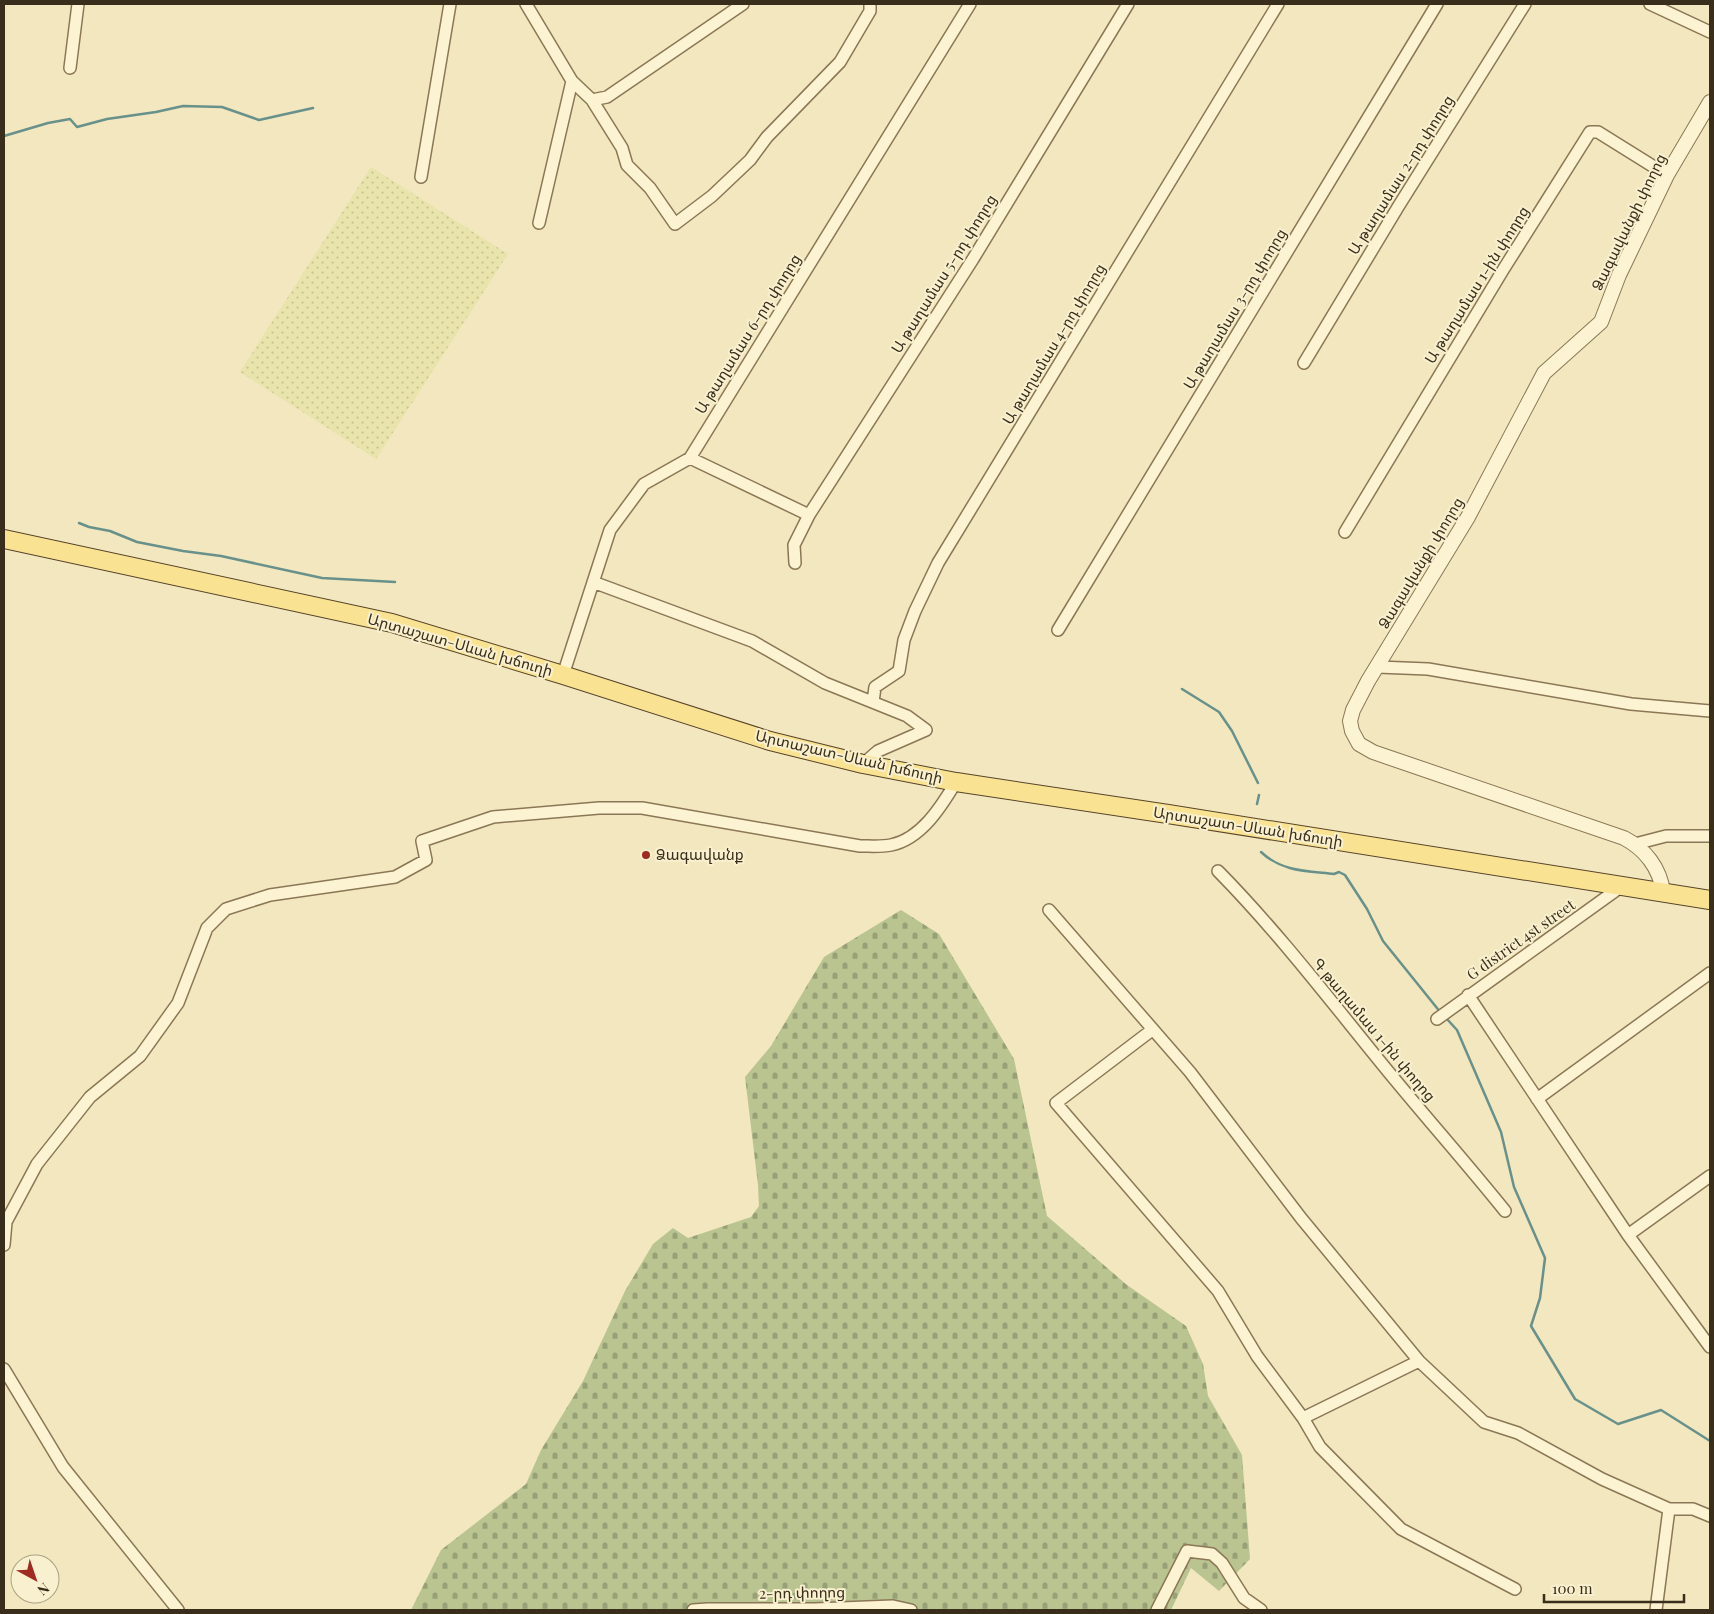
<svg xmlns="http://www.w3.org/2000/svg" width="1714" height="1614" font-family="'Playfair Display','Noto Sans Armenian',serif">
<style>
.farmland{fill:url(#farmland-dots)}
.cemetery{fill:url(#cemetery-stones)}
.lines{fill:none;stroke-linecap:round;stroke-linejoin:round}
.stream{stroke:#68918b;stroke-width:2.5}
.minor-casing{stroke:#8b7755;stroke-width:14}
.tertiary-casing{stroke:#8b7755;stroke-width:16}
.primary-casing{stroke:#58442a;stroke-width:20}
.minor{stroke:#fcf3d2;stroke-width:11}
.tertiary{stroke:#fcf3d2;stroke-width:14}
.primary{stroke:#f9e392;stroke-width:18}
.poi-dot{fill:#a02b20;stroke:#f8f0ce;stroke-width:2}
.labels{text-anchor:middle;stroke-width:4;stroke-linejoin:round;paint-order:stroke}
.street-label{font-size:15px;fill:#392d1b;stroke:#f8f0ce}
.poi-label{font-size:15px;fill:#392d1b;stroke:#f8f0ce;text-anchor:start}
</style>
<defs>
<pattern id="farmland-dots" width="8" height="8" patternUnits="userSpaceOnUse" patternTransform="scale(1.25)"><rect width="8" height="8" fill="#e8e4ab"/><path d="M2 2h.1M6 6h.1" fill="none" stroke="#c8c493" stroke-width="1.8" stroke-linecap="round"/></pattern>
<pattern id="cemetery-stones" width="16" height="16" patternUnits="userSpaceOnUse" patternTransform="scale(1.25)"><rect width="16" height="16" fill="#b9c491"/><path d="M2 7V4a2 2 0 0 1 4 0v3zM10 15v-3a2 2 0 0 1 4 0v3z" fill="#97a076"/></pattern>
</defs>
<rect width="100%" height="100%" fill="#f2e7be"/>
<path class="farmland" d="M371 167 508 254 376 459 240 372Z"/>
<path class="cemetery" d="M901 910 939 934 1014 1059 1047 1216 1127 1285 1186 1326 1203 1364 1208 1396 1242 1455 1250 1559 1219 1591 1191 1568 1171 1610H411L441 1550 526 1484 541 1450 583 1381 625 1291 653 1244 673 1228 688 1238 751 1217 759 1206 758 1185 745 1077 771 1046 824 957Z"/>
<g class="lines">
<path class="stream" d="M4 136 48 123 70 119 77 127 107 119 156 112 183 106 222 107 259 120 313 108
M79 523 89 527 110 531 137 542 183 551 221 556 322 578 395 582
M1182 689 1219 712 1232 731 1258 783
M1257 804 1259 795
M1261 852C1282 872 1308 871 1334 874L1339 872 1345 875 1367 909 1383 941 1441 1013
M1446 1018 1457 1030 1501 1132 1514 1187 1545 1258 1540 1298 1531 1326 1575 1399 1618 1424 1661 1410 1710 1441"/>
<defs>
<path id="minor" d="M526 4 572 81 592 100 622 148 627 165 650 188 675 224 712 196 750 160 767 137 840 62 870 11V4
M1650 4 1710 32
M70 68 78 4
M592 100 607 97 743 4
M421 177 450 4
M539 223 572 81
M1304 363 1398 207 1525 4
M690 458 809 515
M1345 532 1503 270 1590 132H1598L1667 175
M795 563 794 545 809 515 973 259 1128 4
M593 582 752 641 825 683 907 716 926 730 878 751 863 764
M1058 630 1437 4
M1378 667 1428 669 1631 704 1710 711
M563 675 610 530 644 484 690 458 970 4
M873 702 875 687 899 671 904 640 915 611 938 563 1278 4
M1635 844 1666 836H1710
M1218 871C1276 930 1326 995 1378 1059 1420 1111 1464 1160 1505 1211
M1049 910 1190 1072 1301 1218 1419 1361 1484 1422 1518 1433 1602 1479 1669 1509H1693L1710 1516
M1468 995 1628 1235 1710 1347
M1437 1019 1622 886
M1152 1030 1056 1103 1218 1291 1257 1356 1303 1418 1320 1447 1401 1529 1515 1589
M1537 1099 1710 973
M1628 1235 1710 1176
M4 1245 6 1222 37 1164 90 1097 140 1056 178 1003 207 928 226 909 270 895 395 877 426 860 422 841 493 817 599 808H642L860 846C870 846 881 847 891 845 921 839 941 807 956 782
M4 1369 63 1467 178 1610
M1303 1418 1419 1361
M693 1610 708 1609H815L893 1606 911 1610
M1157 1610 1187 1551 1212 1554 1222 1563 1244 1598 1261 1610
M1656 1610 1669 1509"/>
<path id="tertiary" d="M1663 892C1660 868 1645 849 1624 838L1373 752 1359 744 1352 731 1350 721 1353 710 1368 681 1468 517 1544 373 1601 322 1619 275 1667 175 1710 102"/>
<path id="primary" d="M4 539 392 623 563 675 770 741 863 764 956 782 1168 814 1710 900"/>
</defs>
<use href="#minor" class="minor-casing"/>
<use href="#tertiary" class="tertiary-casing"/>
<use href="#primary" class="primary-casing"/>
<use href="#minor" class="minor"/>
<use href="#tertiary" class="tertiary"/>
<use href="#primary" class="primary"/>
</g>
<circle class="poi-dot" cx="646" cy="855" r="5"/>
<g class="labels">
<g class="street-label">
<text transform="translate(1401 175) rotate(-58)" y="5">Ա թաղամաս 2-րդ փողոց</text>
<text transform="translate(1629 222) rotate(-64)" y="5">Ձագավանքի փողոց</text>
<text transform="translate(944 274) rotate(-58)" y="5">Ա թաղամաս 5-րդ փողոց</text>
<text transform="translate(1477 285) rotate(-58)" y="5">Ա թաղամաս 1-ին փողոց</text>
<text transform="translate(1235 309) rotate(-59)" y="5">Ա թաղամաս 3-րդ փողոց</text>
<text transform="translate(748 334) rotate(-58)" y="5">Ա թաղամաս 6-րդ փողոց</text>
<text transform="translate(1054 344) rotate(-59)" y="5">Ա թաղամաս 4-րդ փողոց</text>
<text transform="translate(1421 563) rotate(-59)" y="5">Ձագավանքի փողոց</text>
<text transform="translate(460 645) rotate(16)" y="5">Արտաշատ-Սևան խճուղի</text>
<text transform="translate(849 757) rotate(13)" y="5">Արտաշատ-Սևան խճուղի</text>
<text transform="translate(1248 827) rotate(9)" y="5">Արտաշատ-Սևան խճուղի</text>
<text transform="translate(1521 940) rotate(-35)" y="5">G district 4st street</text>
<text transform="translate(1374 1030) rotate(50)" y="5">Գ թաղամաս 1-ին փողոց</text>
<text transform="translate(802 1593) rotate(-1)" y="5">2-րդ փողոց</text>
</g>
<g class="poi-label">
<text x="656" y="860">Ձագավանք</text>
</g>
</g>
<rect width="1714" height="1614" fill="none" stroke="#392d1b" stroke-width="10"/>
<g transform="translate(35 1579) rotate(140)"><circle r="24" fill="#f8f0ce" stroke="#aca286"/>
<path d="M0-4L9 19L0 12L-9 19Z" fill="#a02b20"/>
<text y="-8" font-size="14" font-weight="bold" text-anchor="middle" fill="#392d1b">N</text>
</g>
<path d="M1544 1594v8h140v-8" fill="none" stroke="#392d1b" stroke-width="2.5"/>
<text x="1552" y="1594" font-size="15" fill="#392d1b" stroke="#f8f0ce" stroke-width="4" paint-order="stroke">100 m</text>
</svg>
